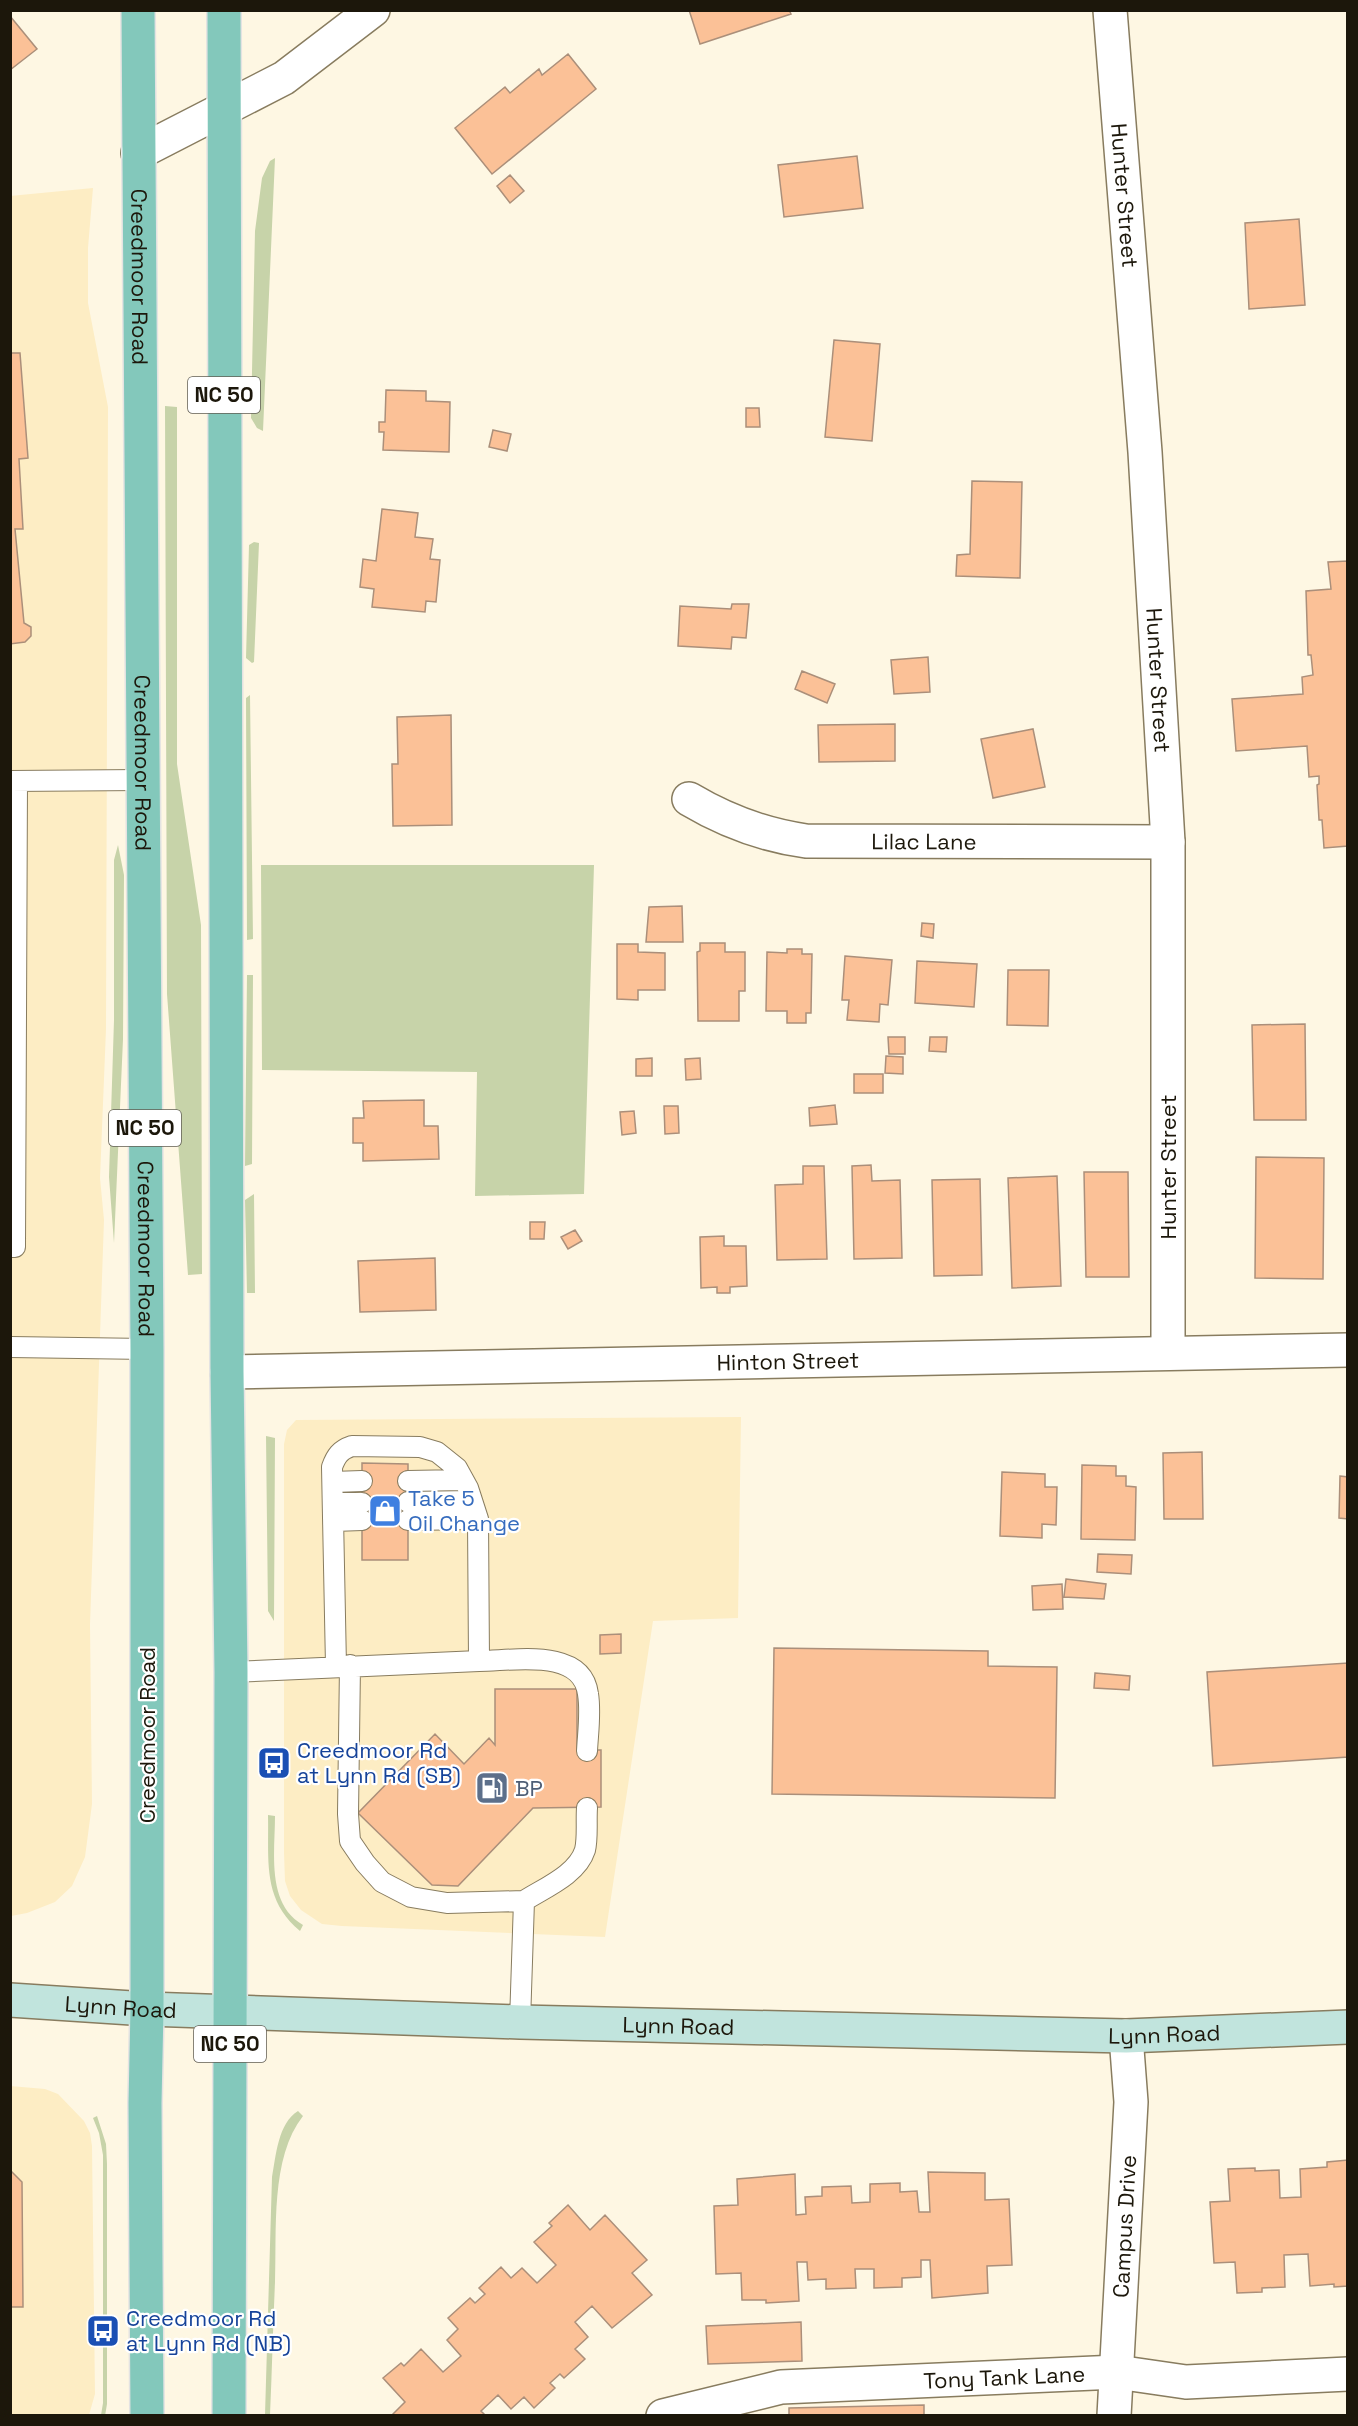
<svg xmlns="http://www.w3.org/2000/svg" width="1358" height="2426" font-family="'Space Grotesk',sans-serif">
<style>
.built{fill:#fdedc4}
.green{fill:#c7d3a9}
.building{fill:#fbc197;stroke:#ab8f7a;stroke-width:1.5}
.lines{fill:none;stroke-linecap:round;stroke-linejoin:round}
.service-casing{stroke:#887c5f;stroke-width:22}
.minor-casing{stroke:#887c5f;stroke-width:36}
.secondary-casing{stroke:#887c5f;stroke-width:36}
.primary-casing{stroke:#e4e3e2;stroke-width:36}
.service{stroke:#fff;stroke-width:20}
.minor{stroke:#fff;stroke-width:33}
.secondary{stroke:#c1e4dd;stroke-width:33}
.primary{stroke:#83c8bb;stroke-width:33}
.labels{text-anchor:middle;stroke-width:4.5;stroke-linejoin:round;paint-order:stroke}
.shield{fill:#fff;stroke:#605d54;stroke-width:1.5}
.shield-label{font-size:21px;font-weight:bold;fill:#1c170b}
.street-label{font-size:22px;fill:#1c170b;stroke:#fff}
.shop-label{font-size:22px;fill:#366cbe;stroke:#fff;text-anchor:start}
.transit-label{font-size:22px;fill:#164399;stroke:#fff;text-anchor:start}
.service-label{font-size:22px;fill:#4e5e75;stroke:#fff;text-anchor:start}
</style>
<rect width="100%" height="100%" fill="#fef7e3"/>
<path class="built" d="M93 188 88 248V303L108 407 106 1029 100 1178 104 1220 90 1625 92 1804 85 1857 72 1886 55 1902 27 1913 11 1916 10 196Z
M741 1417 738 1618 653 1621 605 1937 342 1926 322 1924 301 1910 290 1896 285 1881 284 1853V1444L287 1430 296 1420Z
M10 2086 45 2089 58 2094 84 2121 90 2133 92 2146 95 2394 89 2415H11Z"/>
<path class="green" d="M275 158 263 431 257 428 251 418 255 231 262 178 270 161Z
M165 406 177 407V764L201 925 202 1274 188 1275 167 994Z
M254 542 259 543 254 662 252 663 246 658 249 545Z
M250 695 253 939 247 940 246 698Z
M118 845 124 875 123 1039 114 1243 109 1177 114 1020V860Z
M261 865H594L584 1194 475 1196 477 1072 262 1070Z
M247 975H253L252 1164 245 1166Z
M254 1194 255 1293H247L245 1200Z
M266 1436 275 1438 274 1621 268 1611Z
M268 1815 275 1816C275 1852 266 1904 303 1925L300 1931C262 1899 269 1861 268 1815Z
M298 2111 303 2116C270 2158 277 2231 275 2282 273 2326 272 2371 270 2415H265L272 2177C276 2156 278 2123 298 2111Z
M97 2116 106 2144 107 2164V2404L105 2416 101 2415 103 2403V2155L99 2133 93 2118Z"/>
<path class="building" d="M689 10H789L791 14 700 44Z
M10 16 37 49 10 70Z
M568 54 596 89 492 174 455 128 505 87 510 93 539 69 542 75Z
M857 156 863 208 784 217 778 165Z
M510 175 524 191 510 203 497 186Z
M1299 219 1305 305 1249 309 1245 223Z
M834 340 880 344 872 441 825 437Z
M10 353H20L28 458 19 459 23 529H15L24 623 31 627V636L25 642 10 644Z
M386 390 426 391V401L450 402 449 452 383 450 384 432H379V422H385Z
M746 408H759L760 427H746Z
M493 430 511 434 507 451 489 447Z
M972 481 1022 482 1020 578 956 576 957 555 970 554Z
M382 509 418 513 415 537 433 539 430 559 440 560 436 602 426 601 425 612 372 607 374 589 360 587 363 559 376 561Z
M1348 561V846L1324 848 1322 820H1319L1317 785 1319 784V776L1309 777 1307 746 1236 751 1232 699 1303 694 1302 677 1313 675 1311 655H1308L1306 591 1331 589 1328 562Z
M732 604H749L746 638 732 637 731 649 678 646 680 606 731 609Z
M928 657 930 692 894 694 891 660Z
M802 671 835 684 827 703 795 689Z
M451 715 452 825 393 826 392 764H398L397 717Z
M895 724V761L819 762 818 725Z
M1033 729 1045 787 993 798 981 739Z
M682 906 683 942H646L649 907Z
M922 923 934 924 933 938 921 936Z
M700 943H725V952H745V991H739V1021H698L697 952 700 951Z
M617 944H638V952L665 953V990H638V1000L617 999Z
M787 949H802V954H812L811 1013H806V1023H787V1011H766L767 952 787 953Z
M845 956 892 960 888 1005 880 1004 879 1022 847 1020 849 1000H842Z
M917 961 977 964 974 1007 915 1003Z
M1008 970H1049L1048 1026 1007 1025Z
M1305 1024 1306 1120H1254L1252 1025Z
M888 1037H905V1054H889Z
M930 1037H947L946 1052 929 1051Z
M886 1056 903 1057V1074L885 1073Z
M652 1058V1076H636V1059Z
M700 1058 701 1079 686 1080 685 1059Z
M854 1074H883V1093H854Z
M424 1100V1126H438L439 1159 363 1161V1143H353V1118H364L363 1101Z
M835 1105 837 1124 810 1126 809 1108Z
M664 1106H678L679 1133 665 1134Z
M634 1111 636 1133 622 1135 620 1112Z
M1256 1157 1324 1158 1323 1279 1255 1278Z
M871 1165 872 1181 900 1180 902 1258 854 1259 852 1166Z
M803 1166H824L827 1259 777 1260 775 1185 803 1184Z
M1084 1172H1128L1129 1277H1086Z
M1057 1176 1061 1286 1012 1288 1008 1178Z
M980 1179 982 1275 934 1276 932 1180Z
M530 1222H545L544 1239H530Z
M575 1230 582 1241 568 1249 561 1237Z
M724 1236V1246H746L747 1286 730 1287V1293H717V1287L701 1288 700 1237Z
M435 1258 436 1310 360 1312 358 1261Z
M1202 1452 1203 1519H1164L1163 1453Z
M362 1463 408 1464V1560H362Z
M1082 1465 1116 1466V1476H1126V1486L1136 1487 1135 1540 1081 1539Z
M1002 1472 1045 1474V1487H1057L1056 1525 1042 1524V1538L1000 1536Z
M1340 1476 1348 1477V1519L1339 1518Z
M1098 1554 1132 1555 1131 1574 1097 1572Z
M1066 1579 1106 1584 1104 1599 1064 1597Z
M1062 1584 1063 1609 1033 1610 1032 1586Z
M621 1634V1653L600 1654V1635Z
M774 1648 988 1651V1666L1057 1667 1055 1798 772 1794Z
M1348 1663V1757L1213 1766 1207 1672Z
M1095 1673 1130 1676 1129 1690 1094 1688Z
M495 1689H577V1750H601V1807L533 1808 458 1886 432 1885 358 1813 435 1734 464 1764 489 1738 495 1745Z
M1348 2160V2286L1334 2287V2284L1310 2286 1308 2254 1284 2255 1285 2287 1262 2288V2292L1237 2293 1235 2262 1214 2263 1210 2202 1230 2201 1228 2169 1255 2168V2171L1279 2170 1280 2198 1301 2197 1300 2169 1327 2167V2162Z
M10 2170 22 2182 23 2307H10Z
M928 2172 985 2173V2200L1009 2199 1012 2265 987 2266 988 2293 932 2298 930 2260H921V2277L902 2278V2287L874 2288V2269H855L856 2288 826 2289V2279L808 2280 807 2262H797L799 2301 766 2303V2300H742L741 2273 716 2274 714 2206 738 2205 737 2179 795 2174 796 2215 806 2214 805 2197 822 2196V2187L851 2186 852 2203 870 2202V2184L900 2183V2192L917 2191 919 2212H930Z
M568 2205 590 2230 605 2215 647 2260 632 2273 652 2295 612 2328 592 2306 575 2322 588 2337 575 2349 585 2359 564 2378 560 2374 550 2383 555 2388 534 2408 524 2397 511 2409 498 2395 481 2411 486 2416H391L405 2402 383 2378 401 2363 404 2366 421 2349 443 2372 461 2356 447 2340 458 2329 448 2318 470 2298 475 2303 485 2294 479 2288 501 2267 511 2278 522 2268 537 2283 556 2265 534 2242 552 2226 549 2223Z
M801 2322 802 2361 708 2364 706 2326Z
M924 2405V2416H789V2408Z"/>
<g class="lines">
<defs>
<path id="service" d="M10 781 142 780
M10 1247H15L17 781
M10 1347 147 1349
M408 1481 463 1480
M333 1482 362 1481
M408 1502 472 1501
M334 1503H362
M408 1520 478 1519
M334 1521 362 1520
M479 1661C513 1661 582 1647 588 1694 591 1712 588 1732 587 1751
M350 1665 348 1814 350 1841 365 1863 382 1882 411 1897 447 1903 524 1901 520 2022
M231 1672 479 1661 478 1519 468 1488 457 1468 437 1452 420 1447 352 1446C340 1450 336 1456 332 1467L336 1666
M524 1901C544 1888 577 1875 585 1850 588 1838 586 1821 587 1808"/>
<g id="minor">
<path id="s1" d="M1110 10 1145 452 1168 842V1353"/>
<path d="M138 153 284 78 373 10"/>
<path id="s2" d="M689 799C726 821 763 835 806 841L1168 842"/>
<path id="s3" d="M227 1372 1348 1350"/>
<path id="s4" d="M663 2416 781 2387 1117 2372 1186 2382 1348 2374"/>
<path id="s5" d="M1114 2416 1131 2102 1126 2036"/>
</g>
<g id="secondary">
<path id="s6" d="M10 2000 147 2009 520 2022 1126 2036 1348 2027"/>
</g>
<g id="primary">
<path id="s7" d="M138 10 147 1349V2009L145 2103 147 2416"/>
<path d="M224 10 227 1372 231 1672 229 2416"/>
</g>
</defs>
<use href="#service" class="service-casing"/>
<use href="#minor" class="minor-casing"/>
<use href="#secondary" class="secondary-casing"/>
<use href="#primary" class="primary-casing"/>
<use href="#service" class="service"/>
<use href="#minor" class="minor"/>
<use href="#secondary" class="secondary"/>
<use href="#primary" class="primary"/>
</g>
<defs>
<symbol id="shop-square" viewBox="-11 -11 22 22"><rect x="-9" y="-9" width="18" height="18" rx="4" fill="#3f7fe0" stroke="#fff"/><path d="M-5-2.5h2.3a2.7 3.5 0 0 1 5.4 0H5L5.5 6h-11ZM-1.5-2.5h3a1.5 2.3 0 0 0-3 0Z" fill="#fff"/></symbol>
<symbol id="bus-square" viewBox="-11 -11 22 22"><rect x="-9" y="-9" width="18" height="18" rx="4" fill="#1a4fb4" stroke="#fff"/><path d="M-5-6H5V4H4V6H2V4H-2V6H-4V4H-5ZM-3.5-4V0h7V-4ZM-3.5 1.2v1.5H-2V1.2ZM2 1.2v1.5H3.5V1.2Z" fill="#fff"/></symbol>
<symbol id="fuel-square" viewBox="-11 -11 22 22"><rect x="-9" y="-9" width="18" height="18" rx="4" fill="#5c6f8a" stroke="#fff"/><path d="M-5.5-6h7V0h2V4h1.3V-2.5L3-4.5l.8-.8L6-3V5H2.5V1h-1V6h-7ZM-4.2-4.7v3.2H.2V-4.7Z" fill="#fff"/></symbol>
</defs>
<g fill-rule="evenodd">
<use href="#shop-square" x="366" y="1492" width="38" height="38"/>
<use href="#bus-square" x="255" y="1744" width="38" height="38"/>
<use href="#fuel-square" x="473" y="1769" width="38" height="38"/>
<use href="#bus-square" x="84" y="2312" width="38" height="38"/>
</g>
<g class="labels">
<g class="shield">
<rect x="188" y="377" width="72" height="36" rx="4.5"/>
<rect x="109" y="1110" width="72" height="36" rx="4.5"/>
<rect x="194" y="2026" width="72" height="36" rx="4.5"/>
</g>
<g class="shield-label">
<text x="224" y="402">NC 50</text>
<text x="145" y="1135">NC 50</text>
<text x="230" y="2051">NC 50</text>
</g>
<g class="street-label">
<text dy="8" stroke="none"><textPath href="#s1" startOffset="186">Hunter Street</textPath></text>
<text dy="8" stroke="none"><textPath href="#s7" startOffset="267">Creedmoor Road</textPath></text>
<text dy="8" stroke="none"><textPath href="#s1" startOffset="672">Hunter Street</textPath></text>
<text dy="8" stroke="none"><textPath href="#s7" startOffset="753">Creedmoor Road</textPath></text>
<text dy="8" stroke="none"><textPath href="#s2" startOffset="243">Lilac Lane</textPath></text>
<text transform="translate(1168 1167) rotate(-90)" y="8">Hunter Street</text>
<text dy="8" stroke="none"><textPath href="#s7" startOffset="1239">Creedmoor Road</textPath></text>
<text dy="8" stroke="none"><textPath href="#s3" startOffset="561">Hinton Street</textPath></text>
<text transform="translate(147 1735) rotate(-90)" y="8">Creedmoor Road</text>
<text dy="8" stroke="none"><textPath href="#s6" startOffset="111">Lynn Road</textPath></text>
<text dy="8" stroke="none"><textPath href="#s6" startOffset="669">Lynn Road</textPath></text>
<text dy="8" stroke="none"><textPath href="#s6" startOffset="1155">Lynn Road</textPath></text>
<text dy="8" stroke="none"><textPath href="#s5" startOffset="190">Campus Drive</textPath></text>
<text dy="8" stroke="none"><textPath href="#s4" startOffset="345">Tony Tank Lane</textPath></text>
</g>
<g class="shop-label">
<text x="408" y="1506">Take 5<tspan x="408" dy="25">Oil Change</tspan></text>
</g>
<g class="transit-label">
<text x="297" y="1758">Creedmoor Rd<tspan x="297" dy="25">at Lynn Rd (SB)</tspan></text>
<text x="126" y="2326">Creedmoor Rd<tspan x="126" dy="25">at Lynn Rd (NB)</tspan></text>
</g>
<g class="service-label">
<text x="515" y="1796">BP</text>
</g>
</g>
<rect width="1358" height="2426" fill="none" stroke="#1c170b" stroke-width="24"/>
</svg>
